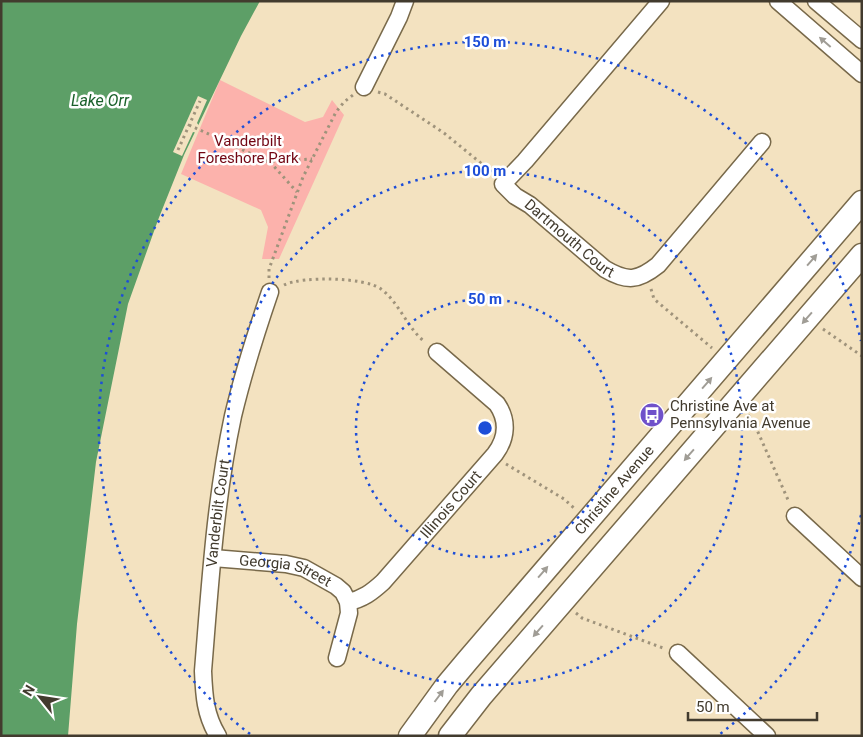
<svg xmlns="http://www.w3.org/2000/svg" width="863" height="737" font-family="Roboto,sans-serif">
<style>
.green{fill:#fcb2ac}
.water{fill:#5d9f67}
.pier{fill:#f3e2c0}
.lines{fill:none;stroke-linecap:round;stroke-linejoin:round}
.street-casing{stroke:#78694a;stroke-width:19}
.secondary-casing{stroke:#78694a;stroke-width:25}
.path{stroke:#9f937b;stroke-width:3;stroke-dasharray:2.5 4;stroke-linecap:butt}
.street{stroke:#fff;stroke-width:16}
.secondary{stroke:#fff;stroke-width:22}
.oneway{fill:#a09d96}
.ring{fill:none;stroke:#1d4ed8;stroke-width:2.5;stroke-dasharray:2.5 5}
.labels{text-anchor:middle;stroke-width:5;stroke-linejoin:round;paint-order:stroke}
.park-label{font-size:15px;fill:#720714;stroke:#fff}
.street-label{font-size:15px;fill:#423b2e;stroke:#fff}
.poi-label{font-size:15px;fill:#423b2e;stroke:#fff;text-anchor:start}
.water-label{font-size:16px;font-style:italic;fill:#1a612b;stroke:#fff}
.centre{fill:#1d4ed8;stroke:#fff;stroke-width:2.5}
.ring-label{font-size:15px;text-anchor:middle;font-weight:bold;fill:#1d4ed8;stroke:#fff;stroke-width:5;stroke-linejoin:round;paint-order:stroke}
</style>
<rect width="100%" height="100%" fill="#f3e2c0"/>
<path class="green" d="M220 80 305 122 323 117 332 100 344 115 279 259H262L268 227 261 210 181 174Z"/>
<path class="water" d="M1 1H260L241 36 184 155 158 220 128 304 96 462 77 624 68 736H1Z"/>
<path class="pier" d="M198 96 207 100 197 123 200 127 197 133 193 132 182 156 173 152Z"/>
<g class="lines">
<defs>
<g id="street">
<path id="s1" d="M661 1 525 161 503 184 515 196 530 205 605 269C627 282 638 281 658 265L762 142"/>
<path d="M778 1 862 74"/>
<path d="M816 1 862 40"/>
<path d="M364 87 399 17 405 1"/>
<path d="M795 516 862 578"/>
<path id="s2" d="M213 558 286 564 304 568 336 586 343 592 348 602 349 613 337 658"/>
<path id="s3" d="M348 602C363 599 372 592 383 582L495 454C507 438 508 420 497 404L437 352"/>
<path d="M678 653 767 736"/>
<path id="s4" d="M218 736C205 715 204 695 203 671 210 586 215 500 233 416 243 374 256 333 270 292"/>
</g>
<g id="secondary">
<path id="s5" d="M410 736 447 685 468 660 862 202"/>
<path d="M450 736 481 696 862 255"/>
</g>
</defs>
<use href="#street" class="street-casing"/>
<use href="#secondary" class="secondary-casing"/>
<path class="path" d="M378 92 385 94 444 133 493 173
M189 125 269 162 312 159
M178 150 200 101
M270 162 297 192
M269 278V269L303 177 336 112 344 102 353 95
M284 285C302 276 365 277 381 289 399 302 407 328 425 342
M651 289 654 299 712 348
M823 329 862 356
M748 415 753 421 789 502
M506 464 564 499 574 508
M576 613 582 618 663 648"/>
<use href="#street" class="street"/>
<use href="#secondary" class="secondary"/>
</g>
<defs><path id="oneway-solid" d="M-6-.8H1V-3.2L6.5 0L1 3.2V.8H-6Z" transform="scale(1.25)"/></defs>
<g class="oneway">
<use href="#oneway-solid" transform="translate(825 42) rotate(-139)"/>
<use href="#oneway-solid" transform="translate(812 260) rotate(-49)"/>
<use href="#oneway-solid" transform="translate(807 318) rotate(131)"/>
<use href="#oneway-solid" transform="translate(707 383) rotate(-49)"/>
<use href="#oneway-solid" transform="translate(689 455) rotate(131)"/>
<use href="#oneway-solid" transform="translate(543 572) rotate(-49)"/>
<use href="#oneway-solid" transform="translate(538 631) rotate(131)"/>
<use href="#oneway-solid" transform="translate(439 696) rotate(-53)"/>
</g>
<g class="ring">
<circle cx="485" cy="428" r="129"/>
<circle cx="485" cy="428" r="257"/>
<path d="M861 515A386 386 0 0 1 720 734M250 734A386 386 0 1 1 861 341"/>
</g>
<defs>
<symbol id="bus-disc" viewBox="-11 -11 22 22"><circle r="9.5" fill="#6f51ca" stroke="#fff"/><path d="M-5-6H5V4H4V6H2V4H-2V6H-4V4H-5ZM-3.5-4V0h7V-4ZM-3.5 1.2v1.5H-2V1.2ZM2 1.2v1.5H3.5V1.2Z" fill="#fff"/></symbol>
</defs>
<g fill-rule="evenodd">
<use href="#bus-disc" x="638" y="401" width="28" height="28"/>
</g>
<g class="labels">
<g class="park-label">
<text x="248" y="146">Vanderbilt<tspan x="248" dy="17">Foreshore Park</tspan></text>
</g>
<g class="street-label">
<text dy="5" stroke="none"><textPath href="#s1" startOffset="328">Dartmouth Court</textPath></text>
<text dy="5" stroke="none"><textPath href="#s5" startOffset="320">Christine Avenue</textPath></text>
<text dy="5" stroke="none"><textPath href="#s3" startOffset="144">Illinois Court</textPath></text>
<text dy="5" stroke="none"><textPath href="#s4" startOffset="226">Vanderbilt Court</textPath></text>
<text dy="5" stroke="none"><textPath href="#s2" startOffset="74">Georgia Street</textPath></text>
</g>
<g class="poi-label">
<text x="670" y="411">Christine Ave at<tspan x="670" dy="17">Pennsylvania Avenue</tspan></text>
</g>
<g class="water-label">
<text x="100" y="106">Lake Orr</text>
</g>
</g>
<circle cx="485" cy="428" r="8" class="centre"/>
<g class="ring-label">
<text x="485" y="47">150 m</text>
<text x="485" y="176">100 m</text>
<text x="485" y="304">50 m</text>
</g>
<rect width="863" height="737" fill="none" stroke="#423b2e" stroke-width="5"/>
<g transform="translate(40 697) rotate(300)" stroke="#ffffff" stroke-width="4" paint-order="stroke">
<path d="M0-4L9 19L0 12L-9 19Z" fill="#423b2e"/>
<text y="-8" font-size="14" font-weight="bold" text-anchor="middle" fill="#423b2e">N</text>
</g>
<path d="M688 712v8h129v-8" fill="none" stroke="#423b2e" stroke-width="2.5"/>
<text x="696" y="712" font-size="15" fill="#423b2e" stroke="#ffffff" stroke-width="4" paint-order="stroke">50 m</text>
</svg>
